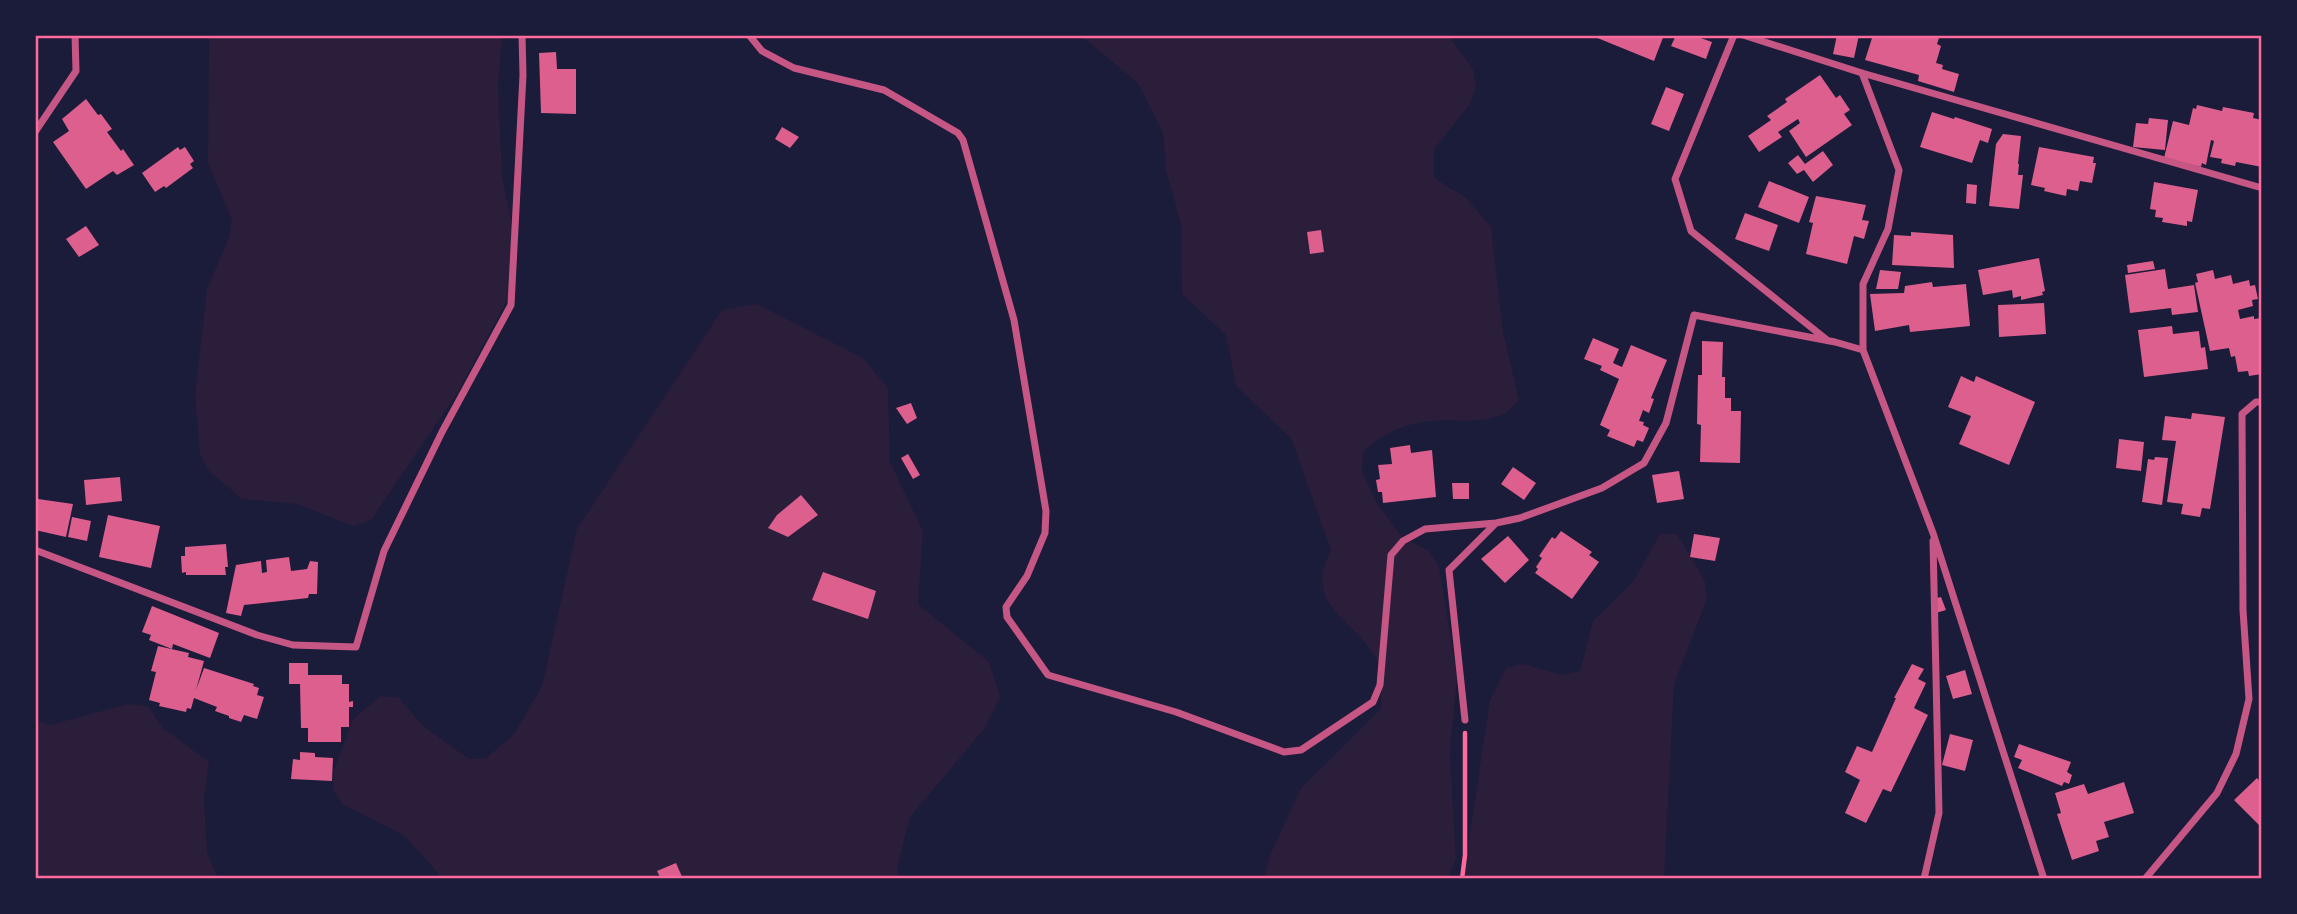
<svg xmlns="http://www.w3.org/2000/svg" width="2297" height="914" font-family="Raleway,sans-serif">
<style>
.green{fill:#2a1e3b}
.building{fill:#dd5f8e}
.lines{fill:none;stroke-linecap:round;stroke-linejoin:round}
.path{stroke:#ff6b9d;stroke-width:4.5}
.minor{stroke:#c65784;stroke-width:7}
.neatline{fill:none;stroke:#ff6b9d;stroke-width:2.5}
</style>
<rect width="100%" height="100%" fill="#1b1b3a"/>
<path class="green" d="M209 35H502L498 87 502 175 516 247V283L458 392 371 520 353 526 297 504 242 499 209 471 200 454 195 395 207 289 229 237 232 220 208 163Z
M1080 35H1448L1473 69 1476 87 1470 104 1434 149V178L1466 198 1491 227 1503 332 1519 400C1515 404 1511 409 1507 412 1487 425 1454 419 1431 421 1405 423 1382 434 1363 452L1362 470 1376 502 1401 536 1429 551 1439 567 1457 677 1450 752 1456 859 1448 879H1264L1270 855 1301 788 1381 709C1381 691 1385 672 1375 656 1352 617 1302 605 1331 550L1291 438 1236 386 1226 335 1182 294 1181 224 1166 170 1163 133 1138 83Z
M757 304 863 358 888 388 890 462 923 531 918 604 989 662 1000 697 984 729 910 817 897 868 900 879H443L405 836 342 804 333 789 334 770 353 719 381 696 399 698 423 726 469 759 486 758 514 734 542 686 577 529 722 310Z
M1660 534H1677L1705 581 1707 599 1674 684 1664 879H1463L1490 700 1506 668 1524 664 1562 675 1580 671 1593 621 1633 582Z
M128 704 148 706 163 728 209 762 204 798 207 852 218 879H35V720L50 725Z"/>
<path class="building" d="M1590 35H1664L1654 61Z
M1676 35H1692L1712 42 1706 59 1671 46Z
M1837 35H1859L1854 58 1833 54Z
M1873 35H1940L1937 44 1941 46 1936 63 1943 65 1942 69 1959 74 1954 92 1918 81 1919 75 1865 60Z
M556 52 557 69H576V114L541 113 539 53Z
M1820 75 1836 98 1840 95 1850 110 1844 114 1852 125 1806 157 1789 131 1800 123 1798 119 1778 132 1782 137 1759 152 1748 136 1771 120 1767 116 1787 102 1785 99Z
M1666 87 1684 94 1669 131 1651 124Z
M86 99 98 115 101 114 112 129 107 132 121 151 123 149 134 165 117 175 113 171 86 189 53 142 69 131 62 119Z
M2197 105 2222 111 2223 107 2254 113 2253 118 2262 120V167L2236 162 2235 166 2221 163 2222 159 2210 157 2214 141 2211 140 2206 165 2202 163 2201 167 2164 158 2173 121 2189 125 2193 108 2196 109Z
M1932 112 1954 119 1955 117 1992 129 1988 143 1980 140 1972 163 1920 147Z
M2149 118 2168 120 2165 150 2133 147 2136 123 2148 124Z
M782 127 799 137 790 148 775 139Z
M2003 134 2021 136 2018 164H2019L2018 175H2023L2019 209 1989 206 1996 144Z
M178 147 180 150 185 147 194 161 190 164 193 168 166 188 164 186 155 192 142 173Z
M2039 147 2094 157 2093 163H2096L2092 183 2080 181 2078 191 2067 189 2066 196 2044 191 2045 188 2031 185Z
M1823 151 1833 165 1813 182 1804 170 1797 174 1788 163 1798 155 1805 164Z
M1769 181 1809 197 1799 223 1758 207Z
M2154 182 2198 190 2192 222 2187 221V226L2162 222 2163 218 2155 217 2156 210 2150 209Z
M1967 184 1977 185 1976 204 1966 203Z
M1816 196 1866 205 1862 220 1869 221 1864 239 1854 236 1847 264 1806 254 1813 223 1809 222Z
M1745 213 1778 225 1769 251 1735 239Z
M86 226 99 245 79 257 66 239Z
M1321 230 1324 252 1310 254 1307 232Z
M1911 232 1953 235 1954 268 1892 265 1894 235 1911 236Z
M2039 258 2045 291 2042 292 2043 295 2021 300V296L2013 298 2012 290 1983 295 1978 270Z
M2153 261 2155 269 2128 273 2127 265Z
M2165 269 2168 289 2194 285 2198 312 2172 315 2171 308 2130 313 2125 275Z
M1880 270 1901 272 1898 289H1876Z
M2213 270 2215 279 2231 275 2233 284 2249 280 2250 286 2255 285 2258 299 2252 300 2253 306 2238 310 2240 319 2254 316V319L2262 318V374L2249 376 2248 371 2238 372 2235 356 2231 357 2229 348 2210 351 2195 283 2198 282 2196 274Z
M1932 282 1933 287 1966 284 1970 326 1910 332 1909 325 1875 331 1870 294 1904 293 1905 286Z
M2044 303 2046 334 1999 337 1998 305Z
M2172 326 2173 334 2199 331 2201 348 2205 347 2208 369 2144 377 2138 330Z
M1593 338 1619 349 1613 363 1622 367 1631 345 1667 360 1651 398 1654 399 1649 413 1643 410 1639 421 1644 422 1643 425 1649 428 1643 442 1637 440 1634 447 1607 436 1610 430 1600 425 1619 379 1600 370 1602 366 1584 359Z
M1702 341 1723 342 1722 377H1725V398H1731V411H1741L1740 463 1700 462 1701 425 1697 424 1698 375H1702Z
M1961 376 1974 382 1976 376 2035 402 2009 465 1959 444 1971 416 1948 407Z
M911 403 917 418 907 424 896 408Z
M2192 413 2225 417 2210 509 2202 508 2200 517 2181 514 2183 504 2167 502 2176 441 2162 440 2165 416 2191 419Z
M2119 439 2144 442 2141 471 2116 468Z
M1410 445 1411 453 1432 450 1436 497 1383 503 1382 492H1378L1376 480 1380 479 1378 465 1392 464 1390 448Z
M908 454 920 475 913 479 901 458Z
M2155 457 2168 458 2162 505 2142 502 2148 459 2154 460Z
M1513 467 1536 483 1524 500 1501 484Z
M1679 471 1684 499 1657 503 1652 475Z
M120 477 122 501 86 505 84 480Z
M1452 483H1469V499H1453Z
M801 495 818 515 788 537 768 528 777 515Z
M38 499 73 504 66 537 35 530V512Z
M108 515 160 526 151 568 99 557Z
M72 517 91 521 87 541 68 537Z
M1561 531 1592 552 1589 555 1599 562 1572 599 1535 573 1538 569 1536 567 1542 558 1539 556 1552 537 1555 539Z
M1694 534 1720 538 1715 561 1690 557Z
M1508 536 1529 560 1505 583 1481 559Z
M226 544 228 567H225L226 575H186V572L182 573 181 556H185V547Z
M289 557 291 571 307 569 310 561 318 562 317 594H309L308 598 244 605 241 616 226 613 236 565 261 561 262 573 267 572 266 560Z
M823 572 876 591 868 619 812 600Z
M1941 597 1946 610 1936 613 1933 599Z
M152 606 219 633 210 658 173 644 172 649 149 640 151 635 142 632Z
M158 646 189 653 188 657 204 661 196 690 204 668 254 684 253 686 259 688 257 695 264 697 257 719 244 715 241 722 229 718V716L215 711 217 707 194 698 191 709 187 708 186 712 159 706 160 703 149 700 156 672 151 671Z
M289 663H308V675H342V684H349V702L353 701V707H349V727H341V742H308V728H301L300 684H289Z
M1912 664 1924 669 1918 679 1926 683 1914 708 1928 715 1891 792 1883 789 1866 823 1845 813 1860 780 1845 772 1857 746 1872 752 1896 698H1894Z
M1965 670 1972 694 1953 699 1946 676Z
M1950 734 1973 740 1965 771 1942 765Z
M2019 744 2071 762 2067 772 2072 775 2069 784 2064 782 2062 786 2018 768 2022 760 2014 757Z
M300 752 315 753V757L333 758 332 781 291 779 293 759 300 760Z
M2257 778 2262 784V828L2234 800Z
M2124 782 2134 813 2104 822 2109 837 2096 841 2099 851 2072 860 2057 814 2061 813 2055 793 2084 784 2088 794Z
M676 863 683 879H661L657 871Z"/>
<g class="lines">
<path class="path" d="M1462 879 1465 855V733"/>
<path class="minor" d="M749 35 762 51 794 68 884 90 958 133 963 140 1014 320 1046 511 1045 533 1027 576 1006 607 1007 617 1048 675 1176 712 1284 752 1301 750 1373 702 1380 685 1391 555 1403 541 1425 529 1496 523
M1734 35 1675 179 1691 231 1827 340
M1743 35 1862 73 2262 188
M1862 73 1899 170 1888 229 1863 284V350L1933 533 2044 879
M35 132 76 71 75 35
M35 550 257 635 293 645 356 647 384 551 442 432 511 305 523 75 522 35
M1465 720 1449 570 1496 523 1520 518 1602 488 1644 463 1666 423 1694 315 1835 342 1863 350
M1924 879 1939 813 1933 541
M2145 879 2217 793 2236 754 2249 699 2243 610 2242 414 2256 402H2262"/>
</g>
<rect width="2297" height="914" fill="none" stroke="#1b1b3a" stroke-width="74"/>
<rect x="37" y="37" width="2223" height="840" class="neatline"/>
</svg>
